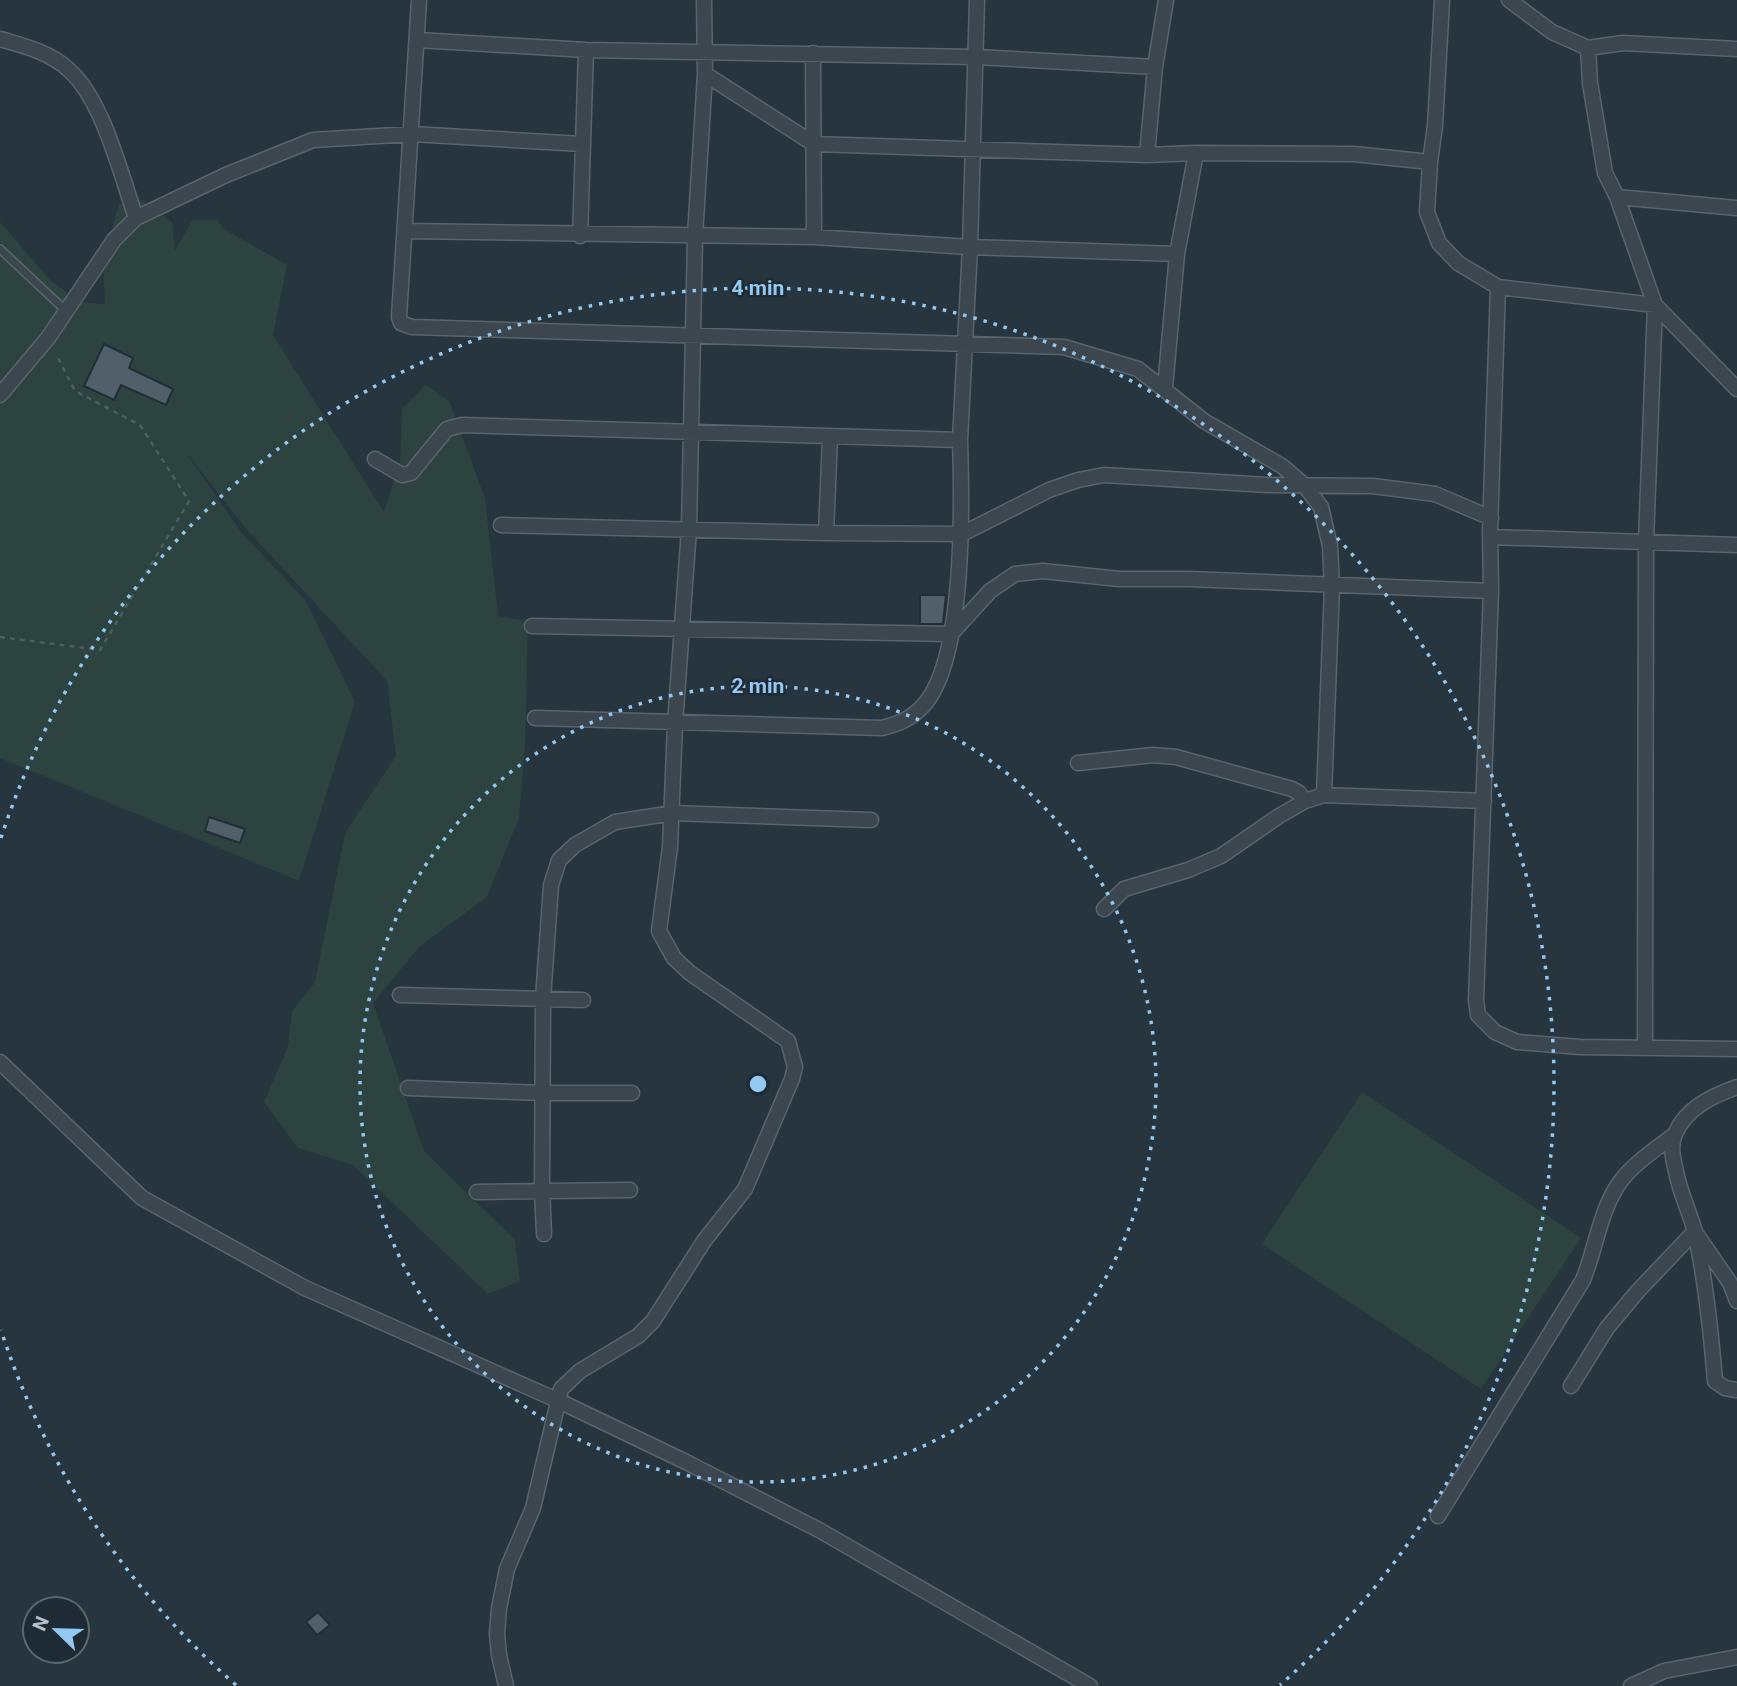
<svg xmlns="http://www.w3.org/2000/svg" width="1737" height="1686" font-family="Roboto,sans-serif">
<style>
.green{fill:#2c4340}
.building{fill:#505f69;stroke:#222d36;stroke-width:2}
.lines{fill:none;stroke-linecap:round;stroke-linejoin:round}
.lane-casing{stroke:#59646c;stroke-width:10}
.street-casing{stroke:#59646c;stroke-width:17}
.path{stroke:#4b5f5e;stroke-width:2.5;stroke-dasharray:5 5;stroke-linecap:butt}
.lane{stroke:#3b464e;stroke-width:7}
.street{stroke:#3b464e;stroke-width:14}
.ring{fill:none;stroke:#93c8f2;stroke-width:3.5;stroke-dasharray:3.5 7}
.centre{fill:#93c8f2;stroke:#1f2b34;stroke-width:3.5}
.ring-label{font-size:21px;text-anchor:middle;font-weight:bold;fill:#93c8f2;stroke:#1f2b34;stroke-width:5;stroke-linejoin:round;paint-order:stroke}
</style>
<rect width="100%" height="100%" fill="#27353e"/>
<path class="green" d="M142 200 172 222 175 251 192 220H217L224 229 287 265 273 335 384 512 400 461 402 409 425 385 449 401 485 498 498 616 528 621 525 748 519 818 487 897 419 947 373 1003 424 1151 515 1240 520 1281 488 1294 353 1165 298 1148 264 1102 288 1047 292 1011 315 982 345 833 396 756 387 681 247 530 185 451 242 533 306 601 355 702 299 881 0 758V222L50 280 80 302 105 304 103 263 119 204Z
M1362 1092 1581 1238 1481 1389 1262 1244Z"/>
<path class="building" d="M104 344 133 358 129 368 173 389 166 405 121 385 114 400 84 386Z
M920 595H946L943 624H920Z
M209 817 245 829 240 843 205 831Z
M318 1612 330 1625 317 1635 306 1622Z"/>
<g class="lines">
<defs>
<path id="lane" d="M0 249 65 310"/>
<path id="street" d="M419 0 399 317 401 323 412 327 1064 347 1138 369 1204 421 1282 466 1304 485 1321 507 1330 546 1332 586 1324 795
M1509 0 1552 32 1588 48 1623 43 1737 49
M0 39C24 46 50 52 69 70 103 100 121 175 136 218
M418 40 586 50 976 57 1155 67
M1588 48 1590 83 1605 173 1617 197 1655 305 1737 389
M813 53 814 237
M705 74 814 144 1147 155 1196 153 1354 154 1430 162 1427 212 1439 243 1458 263 1498 287 1490 530 1491 591 1476 1000 1478 1015 1495 1032 1517 1042 1580 1047 1737 1049
M1147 155 1155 67 1166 0
M1430 162 1435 126 1442 0
M1617 197 1737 208
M406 231 814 237 970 247 1177 254
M580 236 586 50
M1498 287 1655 305 1646 541 1645 1046
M1165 388 1177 254 1196 153
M0 395 48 338 114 240 136 218 226 175 313 140 412 134 582 144
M375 459 402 475 411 473 447 429 462 425 960 440 970 247 977 0
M501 525 826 533 962 534 1049 490 1078 480 1104 475 1267 485 1373 486 1435 494 1491 518
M826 533 830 437
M1491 537 1737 545
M532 626 951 634 990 591 1015 574 1043 571 1119 579H1189L1491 591
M535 718 882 728C898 724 911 719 923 706 966 659 962 503 960 440
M1078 763 1153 755 1176 757 1292 789 1299 793 1305 801
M1104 909 1124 889 1188 870 1221 856 1279 816 1305 801 1324 795 1484 801
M400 995 583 1000
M0 1062 142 1198 305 1288 559 1401 686 1462 819 1530 1090 1686
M1737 1087C1712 1096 1686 1108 1675 1134 1669 1147 1674 1162 1677 1176 1681 1195 1690 1213 1695 1232 1706 1281 1711 1332 1715 1381L1725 1388 1737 1390
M408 1088 542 1093H632
M477 1192 630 1190
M544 1234 542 1189 543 999 551 885 559 860 575 845 615 822 673 813 871 820
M1697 1235 1730 1283 1737 1301
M1571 1386 1607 1328 1638 1291 1695 1231
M1438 1516 1583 1280C1596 1248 1600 1210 1620 1182 1634 1163 1656 1149 1674 1135
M506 1686 499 1655 497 1634 499 1608 507 1569 533 1508 561 1389 580 1371 638 1336 653 1321 704 1241 745 1189 792 1079 795 1067 788 1041 690 973 674 958 659 931 670 847 675 724 689 529 695 236 705 74 704 0
M1631 1686 1664 1671 1737 1657"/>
</defs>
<use href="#lane" class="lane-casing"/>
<use href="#street" class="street-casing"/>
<path class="path" d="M0 637 100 650 189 501 140 425 75 391 56 354"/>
<use href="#lane" class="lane"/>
<use href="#street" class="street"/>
</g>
<g class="ring">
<circle cx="758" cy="1084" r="398"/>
<path d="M236 1685A796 796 0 0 1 1 1330M1 838A796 796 0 1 1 1280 1685"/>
</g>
<circle cx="758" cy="1084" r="10" class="centre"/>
<g class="ring-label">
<text x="758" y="295">4 min</text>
<text x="758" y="693">2 min</text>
</g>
<g transform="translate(56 1630) rotate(293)"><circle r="33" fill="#1f2b34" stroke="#5c6770" stroke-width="2"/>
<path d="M0-5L12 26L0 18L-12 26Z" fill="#93c8f2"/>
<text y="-10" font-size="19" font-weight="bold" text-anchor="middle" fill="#b7c1c9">N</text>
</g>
</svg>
